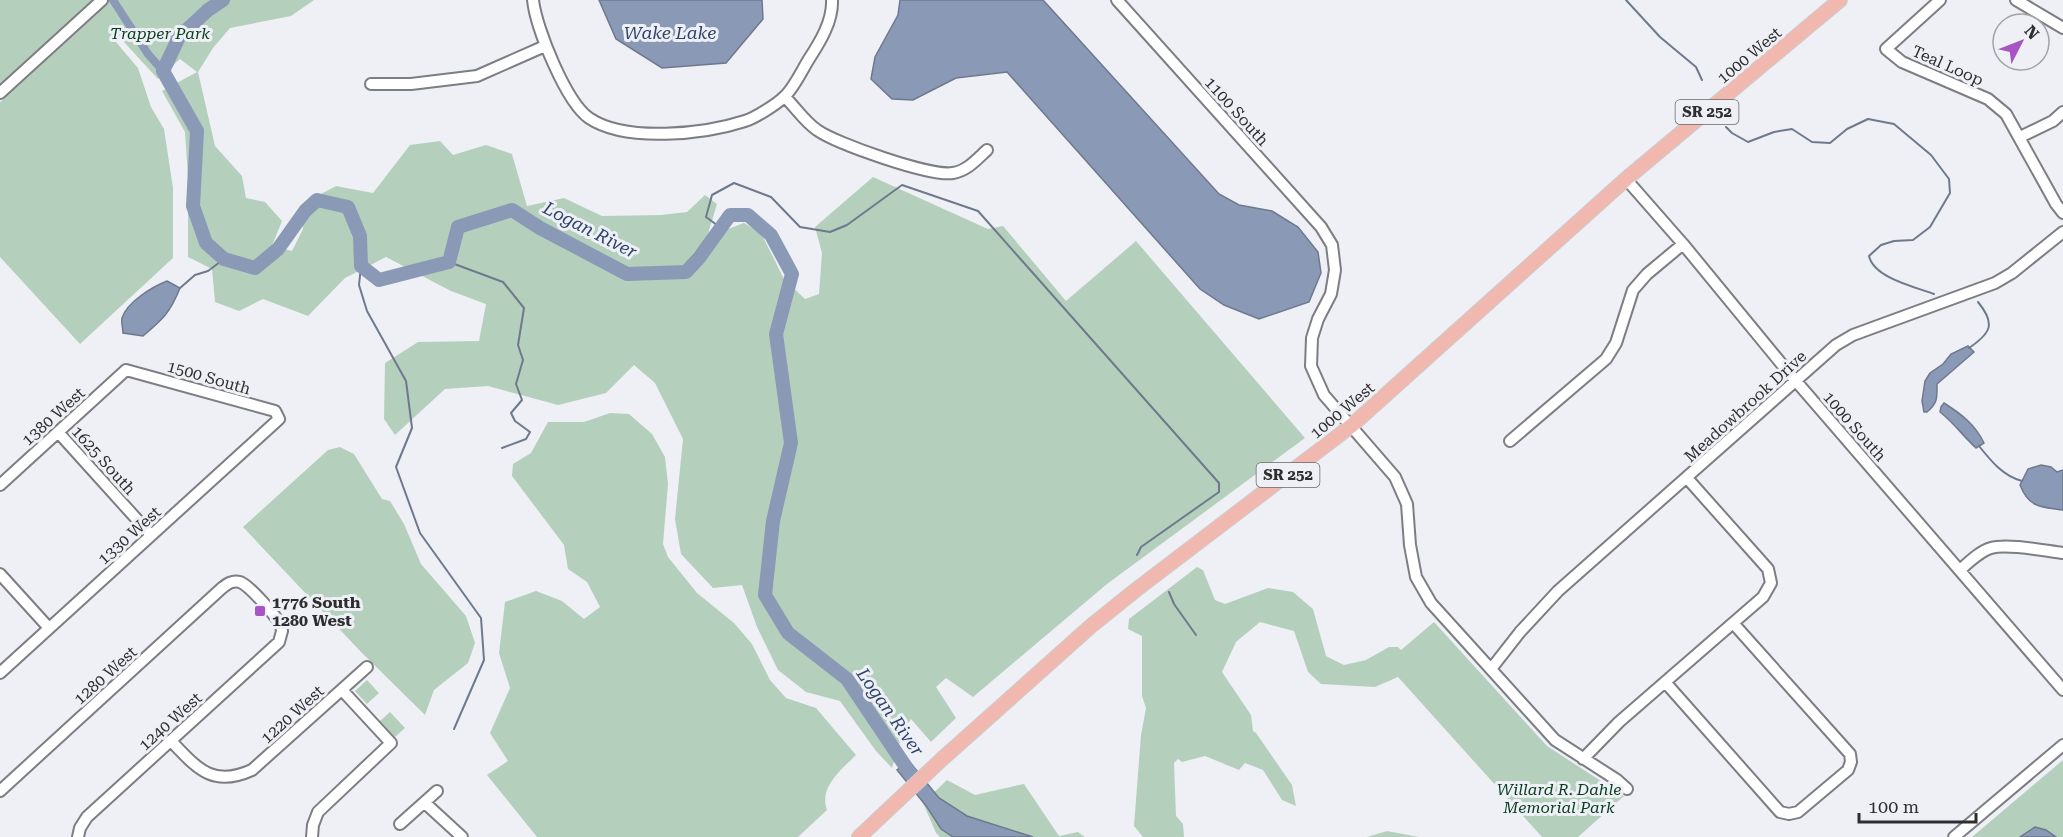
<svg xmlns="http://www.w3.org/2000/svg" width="2063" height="837" font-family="'Roboto Serif',serif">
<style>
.green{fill:#b4d0bc}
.water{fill:#8a99b5;stroke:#6e798d;stroke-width:1.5}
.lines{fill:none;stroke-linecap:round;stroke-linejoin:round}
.stream{stroke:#6e798d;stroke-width:2}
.canal{stroke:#8a99b5;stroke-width:8}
.river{stroke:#8a99b5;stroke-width:14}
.minor-casing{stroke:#7d7e83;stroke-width:14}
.major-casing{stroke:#cdcdcd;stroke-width:16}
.minor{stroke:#fff;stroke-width:10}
.major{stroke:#f1b8b0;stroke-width:14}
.poi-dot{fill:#a755c4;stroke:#eff0f5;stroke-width:2}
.labels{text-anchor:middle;stroke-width:6;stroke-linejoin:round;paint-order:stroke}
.shield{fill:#eff0f5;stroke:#68686b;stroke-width:1.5}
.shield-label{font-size:15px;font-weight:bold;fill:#2e2e30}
.park-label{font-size:16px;font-style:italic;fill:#063c20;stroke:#eff0f5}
.street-label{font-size:16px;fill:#2e2e30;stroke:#eff0f5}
.poi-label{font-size:16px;font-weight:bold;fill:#2e2e30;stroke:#eff0f5;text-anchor:start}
.water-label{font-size:18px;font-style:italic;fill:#2f446d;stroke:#eff0f5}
</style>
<rect width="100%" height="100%" fill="#eff0f5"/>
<path class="green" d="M0 0H314L291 16 230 28 213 48 198 72 215 146 242 176 246 198 265 202 282 221 272 246 292 251 303 229 302 204 336 186 373 193 410 145 440 141 453 155 486 145 512 154 527 206 564 198 602 216 661 215 687 212 705 195 717 204 707 237 744 223 761 233 784 279 805 299 819 294 822 253 815 227 873 177 988 229 1003 226 1066 301 1136 241 1305 438 1107 584 973 697 946 678 936 687 956 718 931 742 911 719 904 729 892 768 876 751 840 701 806 692 778 670 757 627 742 585 713 588 681 554 675 519 683 439 655 383 634 365 606 393 558 405 488 386 445 389 395 435 384 419 385 363 418 342 479 341 486 304 451 291 386 257 345 278 308 316 263 299 239 311 215 302 212 269 188 257V178L185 132 162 91 197 72 180 59 158 79 111 28 116 42 138 68 151 107 164 129 173 188V258L80 344 0 257V102L98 13 89 3 0 85Z
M610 413 629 414 652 434 665 457 668 484 663 544 668 557 697 593 734 623 752 644 770 680 786 698 816 708 856 755C841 770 819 787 827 810L798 837H537L487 775 508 761 490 733 510 688 499 653 505 602 536 591 562 601 584 619 600 607 587 582 568 569 564 545 512 476 513 464 531 453 548 422H584Z
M340 447 354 454 382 499 390 501 404 524 421 564 466 616 475 643 468 663 434 690 425 715 361 652 243 527 328 450Z
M1197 567 1203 570 1215 600 1225 604 1268 588 1293 592 1313 609 1326 656 1344 665 1366 660 1389 647H1398L1401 650 1434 622 1547 746 1624 796 1578 837H1542L1398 677 1375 687 1321 684 1308 672 1294 631 1260 622 1236 642 1222 672 1251 715 1253 731 1256 733 1292 785 1296 806 1282 800 1263 770 1245 763 1239 770 1205 756 1182 762 1178 759 1174 763 1176 816 1183 824 1184 837H1143L1134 826 1141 735 1146 708 1142 696V636L1128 629 1129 619Z
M367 680 379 693 367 704 355 691Z
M390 712 405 728 395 737 380 721Z
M2063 760V837H1972Z
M947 780 975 795 1024 784 1059 836 1078 832 1085 837H940L936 833 923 803Z
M1387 831 1419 837H1367Z"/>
<path class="water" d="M599 0H762L763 19 726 63 662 68 616 39Z
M900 0H1043L1219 194 1239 205 1272 211 1298 227 1318 252 1321 273 1309 302 1259 319 1224 305 1200 289 1007 72 956 78 913 100 892 99 871 79 875 57 898 15Z
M167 281 180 288C170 313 163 319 143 336L123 333C123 329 121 322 122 318 127 302 152 287 167 281Z
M1968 346 1974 352 1937 384C1937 398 1938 403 1927 412H1924L1922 401 1925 381 1930 373 1943 364 1951 354Z
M1944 403C1961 414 1975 424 1984 443L1976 448C1963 436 1954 423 1940 412L1941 407Z
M2041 465 2051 467 2057 472 2063 470V510C2041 507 2029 508 2020 485L2028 469Z
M909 761 939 798 967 816 1033 837H953L941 829 927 807 897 770Z
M2035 827 2046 830 2056 837H2020Z"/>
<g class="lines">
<path class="stream" d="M1626 0 1660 37 1696 67 1702 80
M1726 127 1732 133 1748 142 1774 132 1792 129 1812 142 1830 143 1847 129 1868 119 1894 124 1931 155 1949 179 1950 193 1930 227 1913 240 1894 241 1881 245 1869 256C1874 278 1915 287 1934 294
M721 228 706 217 712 195 734 183 771 197 800 227 830 232 847 225 902 185 978 211 1219 483V492L1141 547 1137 555
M449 262 503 282 524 308 518 345 523 360 516 384 522 400 511 413 515 421 530 432 526 439 502 448
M361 266 359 285 367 311 406 381 412 428 396 467 420 533 481 618 484 660 454 729
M180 288 195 275 208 271 224 259
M1969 348C1991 333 1996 324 1978 302
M1979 446C1991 461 2003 476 2022 481
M1169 592 1174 604 1196 635"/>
<path class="canal" d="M113 0 148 54 163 71"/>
<path class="river" d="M223 0 208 10 179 37 163 71 197 131 193 206 206 243 224 259 255 268 278 249 305 211 317 200 348 207 360 236 361 266 379 280 449 262 458 227 512 210 540 228 627 274 686 272 699 258 730 215H748L771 235 792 274 776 334 791 443 773 521 765 595 788 633 847 679 914 779"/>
<defs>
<path id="minor" d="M533 0C536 28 566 102 589 118 626 143 705 134 745 121 755 118 777 104 784 97 794 88 802 70 809 59 820 42 833 21 832 0
M1117 0 1321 227 1332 245 1335 270 1331 294 1318 319 1312 338 1311 366 1324 395 1395 477 1407 504 1410 545 1416 577 1431 603 1555 740 1617 780 1627 789
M1940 0 1886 49 1902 62 1988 99 2006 114 2056 204 2063 213
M2016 0 2063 28
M371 84H411L477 76 545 46
M0 93 102 0
M785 97C795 107 805 122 817 130 837 144 931 177 953 173 967 171 977 159 987 150
M2020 137 2053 121 2063 112
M1626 179 1683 244 1789 373 2063 690
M58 432 151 535
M1510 441 1606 359 1616 343 1633 290 1647 274 1683 244
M0 485 126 370 275 411 279 419 0 673
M1960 570C1969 562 1980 551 1991 548 2007 543 2046 551 2063 553
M0 574 49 628
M1491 669 1520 632 1558 591 1836 345 1853 335 1995 283 2012 273 2063 232
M1665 682 1780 812 1789 814 1798 812 1848 770 1851 762 1850 754 1733 623
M171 741C197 768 212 788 252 770L367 667
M1583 759 1619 722 1763 597 1771 583 1768 569 1687 478
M0 791 222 588C227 584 232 580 240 582 250 586 275 615 281 625L282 631 279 642 87 817 80 828 78 837
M425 803 462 837
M400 824 437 791
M312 837 313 825 318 812 391 743 342 690
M1954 837 2063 745"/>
<path id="major" d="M859 837 941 760 1091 626 1137 589 1351 426 1626 179 1840 0"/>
</defs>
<use href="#minor" class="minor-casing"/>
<use href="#major" class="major-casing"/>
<use href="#minor" class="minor"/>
<use href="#major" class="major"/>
</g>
<rect class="poi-dot" x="254" y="605" width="12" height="12" rx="3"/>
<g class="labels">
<g class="shield">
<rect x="1675.5" y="100" width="63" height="24" rx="4.5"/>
<rect x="1256.5" y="463" width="63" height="24" rx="4.5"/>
</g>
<g class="shield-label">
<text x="1707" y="117">SR 252</text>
<text x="1288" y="480">SR 252</text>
</g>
<g class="park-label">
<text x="160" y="39">Trapper Park</text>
<text x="1559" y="795">Willard R. Dahle<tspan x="1559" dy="18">Memorial Park</tspan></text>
</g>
<g class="street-label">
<text transform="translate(1749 55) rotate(-40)" y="6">1000 West</text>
<text transform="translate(1948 65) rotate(24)" y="6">Teal Loop</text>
<text transform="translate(1237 111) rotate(48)" y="6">1100 South</text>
<text transform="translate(209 377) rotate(16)" y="6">1500 South</text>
<text transform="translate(1745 406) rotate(-42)" y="6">Meadowbrook Drive</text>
<text transform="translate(1342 410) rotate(-40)" y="6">1000 West</text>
<text transform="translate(53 416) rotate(-42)" y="6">1380 West</text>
<text transform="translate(1855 426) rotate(49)" y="6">1000 South</text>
<text transform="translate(104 460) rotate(48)" y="6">1625 South</text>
<text transform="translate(129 535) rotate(-42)" y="6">1330 West</text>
<text transform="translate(105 675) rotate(-42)" y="6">1280 West</text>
<text transform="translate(292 714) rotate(-42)" y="6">1220 West</text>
<text transform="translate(170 721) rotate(-42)" y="6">1240 West</text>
</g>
<g class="poi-label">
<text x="272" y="608">1776 South<tspan x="272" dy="18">1280 West</tspan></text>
</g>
<g class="water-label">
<text x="670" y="39">Wake Lake</text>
<text transform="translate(590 230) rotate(27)" y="6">Logan River</text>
<text transform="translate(890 712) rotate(55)" y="6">Logan River</text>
</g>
</g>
<g transform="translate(2021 42) rotate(48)"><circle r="28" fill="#eff0f5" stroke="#a2a2a6" stroke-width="1.5"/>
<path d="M0-4.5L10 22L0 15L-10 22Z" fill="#a755c4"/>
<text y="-9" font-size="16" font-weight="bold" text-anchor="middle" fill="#2e2e30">N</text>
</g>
<path d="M1859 813v9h117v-9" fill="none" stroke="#2e2e30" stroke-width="3"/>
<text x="1868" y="813" font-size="18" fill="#2e2e30" stroke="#eff0f5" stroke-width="4.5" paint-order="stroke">100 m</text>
</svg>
